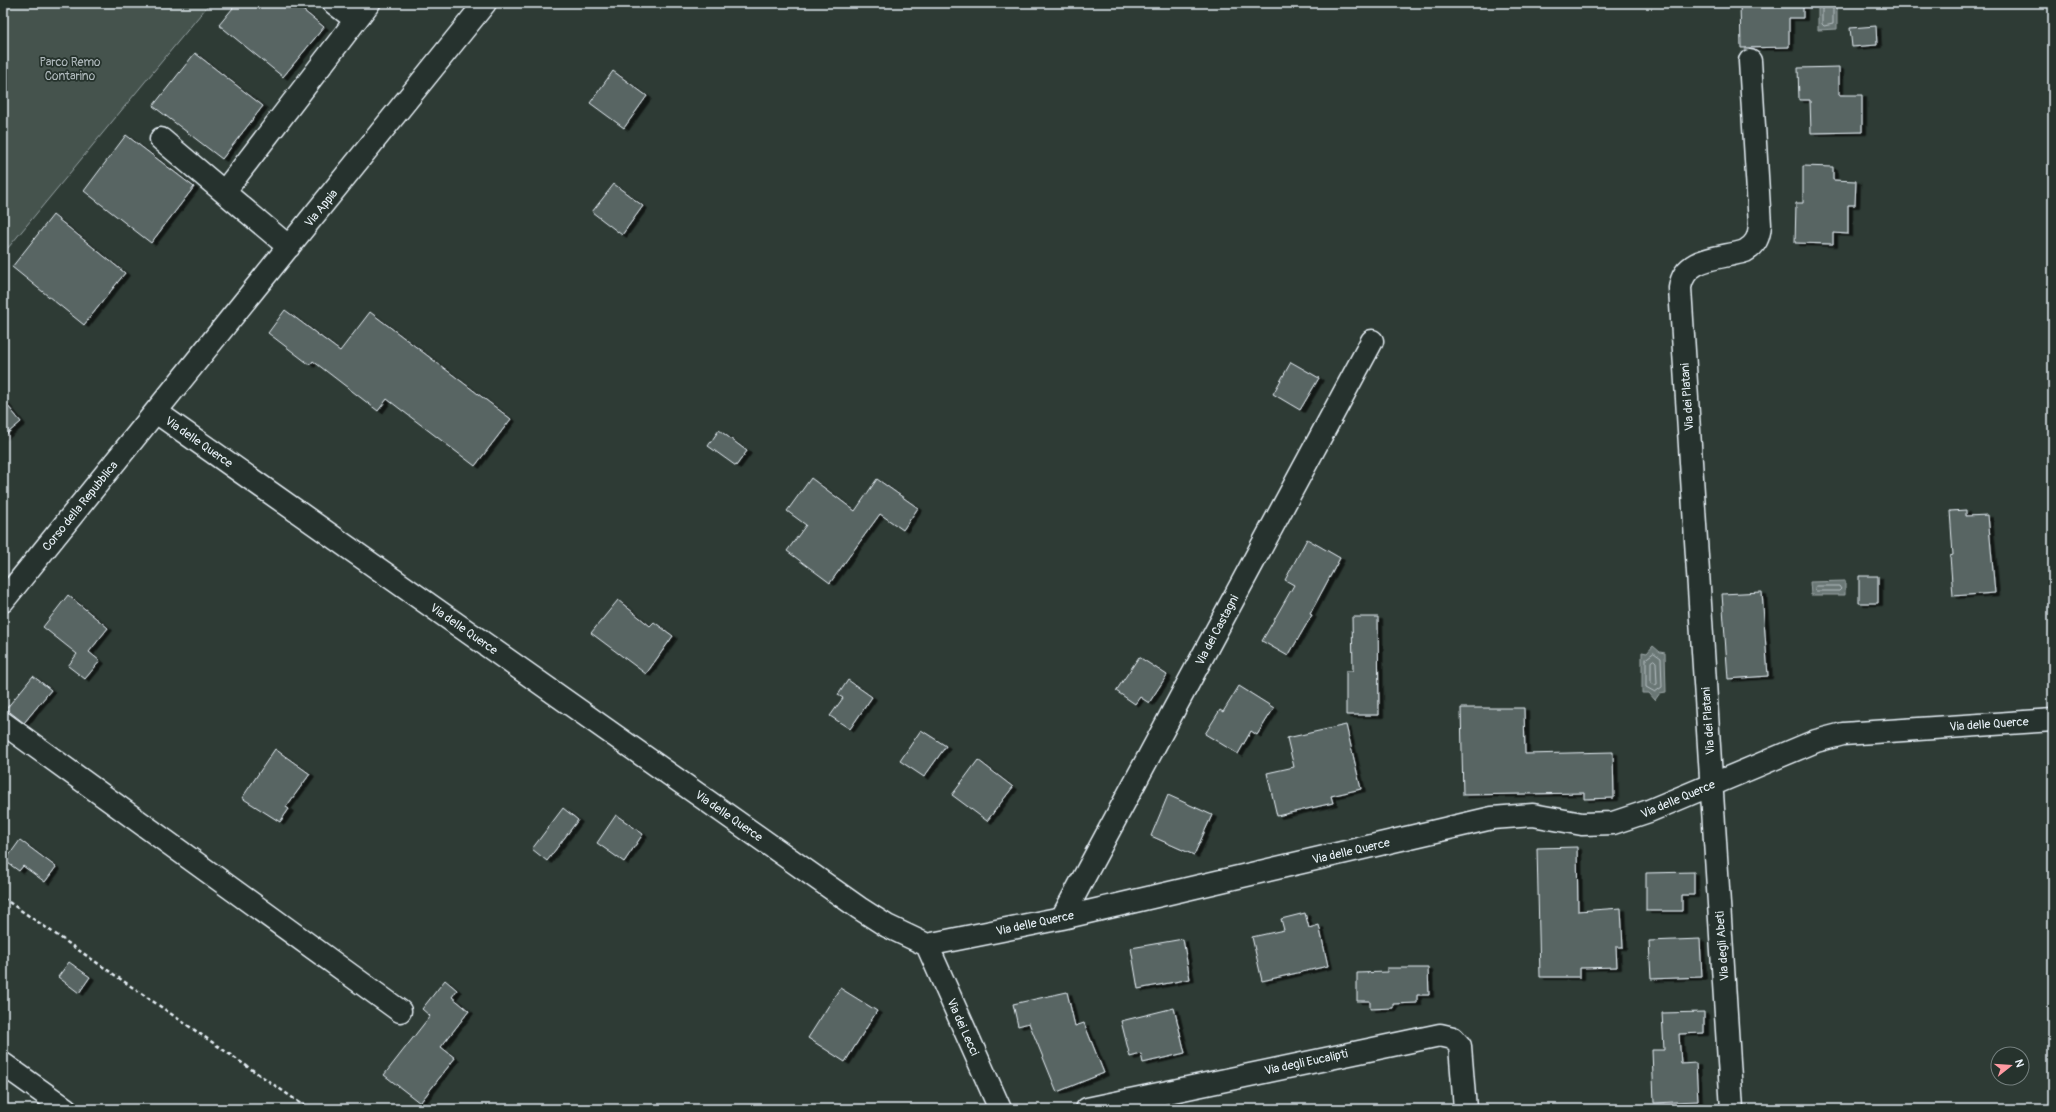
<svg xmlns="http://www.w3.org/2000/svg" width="2056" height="1112" font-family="Pangolin,sans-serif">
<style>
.green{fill:#45524e;stroke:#96a2a3}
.water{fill:#6b7775;stroke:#9da8a9}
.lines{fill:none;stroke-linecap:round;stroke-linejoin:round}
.shore{stroke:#b6c0c4;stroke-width:1}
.building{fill:#596563;stroke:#e8f1f8;filter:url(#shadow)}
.minor-casing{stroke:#e8f1f8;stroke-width:25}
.path{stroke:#e8f1f8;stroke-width:2.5;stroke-dasharray:4 3;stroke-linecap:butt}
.minor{stroke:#26332d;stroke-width:22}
.labels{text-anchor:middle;stroke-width:3.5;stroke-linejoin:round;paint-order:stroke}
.park-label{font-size:12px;fill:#afb9bc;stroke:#26332d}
.street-label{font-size:12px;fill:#e8f1f8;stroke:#26332d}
</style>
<defs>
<filter id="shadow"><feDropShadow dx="4.5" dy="2.5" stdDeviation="0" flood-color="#0009"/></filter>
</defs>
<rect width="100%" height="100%" fill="#2e3b35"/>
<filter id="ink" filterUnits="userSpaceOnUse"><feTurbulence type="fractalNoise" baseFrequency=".025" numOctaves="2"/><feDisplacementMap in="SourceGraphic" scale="8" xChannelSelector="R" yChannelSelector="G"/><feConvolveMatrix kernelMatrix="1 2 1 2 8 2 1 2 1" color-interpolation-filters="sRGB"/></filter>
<g filter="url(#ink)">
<path class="green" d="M3 3H210L3 254Z"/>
<path class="water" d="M1818 3H1837V29L1818 30Z
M1845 581V595H1811L1810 582Z
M1653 646 1660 652 1665 653 1666 692 1660 693 1655 700 1649 693H1642V652L1647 653Z"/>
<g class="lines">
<path class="shore" d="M1822 3V24L1824 26 1833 24V3
M1816 586H1839L1841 589 1839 591H1816L1815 589Z
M1654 653 1661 658 1662 687 1655 692 1646 687V659Z
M1654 660 1656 662 1657 684 1655 685 1651 683V662Z"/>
</g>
<path class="building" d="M237 3H294L324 27 283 77 219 25Z
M1740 3H1803V18H1789V47L1741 48Z
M1876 26 1877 45 1852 47 1850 28Z
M195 53 263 106 222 159 153 106Z
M1839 67V95H1862V132L1811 133 1810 100H1799L1798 68Z
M613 71 647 96 624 128 590 103Z
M126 135 194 187 151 243 84 191Z
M1803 166 1833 167V180L1856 181 1855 205H1848V234L1833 233V244L1795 243 1796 203H1803Z
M614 184 643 206 622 235 592 212Z
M53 215 125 273 84 325 12 267Z
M285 310 340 351 370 312 511 419 475 466 387 399 378 411 313 361 310 365 268 333Z
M1291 362 1319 378 1300 410 1273 394Z
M3 400 21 422 3 437Z
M719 430 747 451 736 466 708 446Z
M811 478 855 511 877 479 918 508 903 530 880 514 830 583 787 551 806 525 787 511Z
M1966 510V516L1988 515 1995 593 1953 596 1950 556 1953 555 1950 511Z
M1307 539 1340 558 1310 614 1312 615 1288 656 1262 641 1294 585 1285 580Z
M1859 576H1878V603H1859Z
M1762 592 1768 676 1728 679 1722 594Z
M68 595 108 628 89 652 100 661 85 679 68 666 77 654 43 627Z
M618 600 650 626 654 622 673 636 646 674 591 633Z
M1352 617H1378L1379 715H1346V671H1353Z
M1139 657 1167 675 1149 703 1140 697 1135 704 1116 691Z
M33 676 51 690 24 723 6 709Z
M848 680 872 697 850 729 830 716 843 698 838 695Z
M1239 686 1274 708 1257 735 1251 731 1238 754 1205 734 1220 710 1223 712Z
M1461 708H1524L1525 754 1613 752 1614 798 1584 799V793L1463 795Z
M1346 725 1361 789 1331 796 1333 803 1277 816 1267 773 1294 767 1287 738Z
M921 730 946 746 924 777 900 761Z
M275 749 310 774 286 807 289 809 280 822 242 798Z
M978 760 1013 787 987 821 952 795Z
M1168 795 1212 815 1194 855 1151 836Z
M563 808 578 820 547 861 532 849Z
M616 815 643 834 624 862 597 843Z
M20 840 56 867 45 882 23 866 19 871 5 861Z
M1577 847 1578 911 1621 908 1623 947H1616L1617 967 1580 968V977H1540L1537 848Z
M1694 872V895H1682V911H1646V873Z
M1305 913 1309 928 1319 925 1328 966 1262 981 1252 937 1284 930 1281 919Z
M1183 939 1190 979 1138 989 1131 948Z
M1700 939 1702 977 1651 979 1649 941Z
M69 962 90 977 79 993 58 977Z
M1387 968H1428L1429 995H1417V1003L1393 1004V1008L1370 1009V1001H1357V973L1387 972Z
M445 980 457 990 452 997 469 1011 441 1047 455 1058 420 1103 384 1075 430 1016 422 1009Z
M840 988 877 1011 845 1062 808 1038Z
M1067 992 1075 1026 1084 1023 1104 1073 1057 1092 1029 1023 1018 1026 1013 1004Z
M1174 1008 1185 1053 1143 1063 1141 1054 1130 1057 1121 1021Z
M1704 1012V1033L1679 1034 1681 1064 1696 1063 1698 1101 1654 1103 1652 1050H1664L1662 1013Z"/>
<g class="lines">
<defs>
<path id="minor" d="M334 3 356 20
M161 139 289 247
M224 192 369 3
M156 412 859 908 887 926 927 945 1062 918 1492 818 1533 815 1582 824 1613 823 1649 811 1816 741 1843 734 2053 720
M3 601 485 3
M3 723 400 1011
M1062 918 1372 341
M927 945 1000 1109
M3 1064 66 1109
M1087 1109 1440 1035 1453 1038 1460 1046 1465 1109
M1732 1109 1680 288C1684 256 1721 259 1745 251 1756 245 1759 237 1760 225L1750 61"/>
</defs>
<use href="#minor" class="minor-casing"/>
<path class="path" d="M3 898 309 1109"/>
<use href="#minor" class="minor"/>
</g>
</g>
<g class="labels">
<g class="park-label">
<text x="70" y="66">Parco Remo<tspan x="70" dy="14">Contarino</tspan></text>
</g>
<g class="street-label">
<text transform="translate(321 208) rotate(-51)" y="4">Via Appia</text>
<text transform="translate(1687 397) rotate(-94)" y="4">Via dei Platani</text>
<text transform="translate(199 442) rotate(35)" y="4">Via delle Querce</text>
<text transform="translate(80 506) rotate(-51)" y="4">Corso della Repubblica</text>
<text transform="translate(464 629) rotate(35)" y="4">Via delle Querce</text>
<text transform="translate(1217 630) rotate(-62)" y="4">Via dei Castagni</text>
<text transform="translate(1708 721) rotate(-94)" y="4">Via dei Platani</text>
<text transform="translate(1989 724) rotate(-4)" y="4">Via delle Querce</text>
<text transform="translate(1678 799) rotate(-23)" y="4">Via delle Querce</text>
<text transform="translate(729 816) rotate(35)" y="4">Via delle Querce</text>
<text transform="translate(1351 851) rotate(-13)" y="4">Via delle Querce</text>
<text transform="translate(1035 923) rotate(-12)" y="4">Via delle Querce</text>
<text transform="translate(1722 946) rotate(-94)" y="4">Via degli Abeti</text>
<text transform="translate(963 1027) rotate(66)" y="4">Via dei Lecci</text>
<text transform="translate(1306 1062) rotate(-12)" y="4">Via degli Eucalipti</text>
</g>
</g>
<rect width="2056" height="1112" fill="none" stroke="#26332d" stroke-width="16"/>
<rect x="8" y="8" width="2040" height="1096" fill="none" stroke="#e8f1f8" stroke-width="1.5" filter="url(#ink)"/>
<g transform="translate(2010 1066) rotate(73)"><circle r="19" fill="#26332d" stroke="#747f7e"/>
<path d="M0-3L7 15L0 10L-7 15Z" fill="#ff9aa2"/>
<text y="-6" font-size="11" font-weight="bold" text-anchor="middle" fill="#e8f1f8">N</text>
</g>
</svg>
